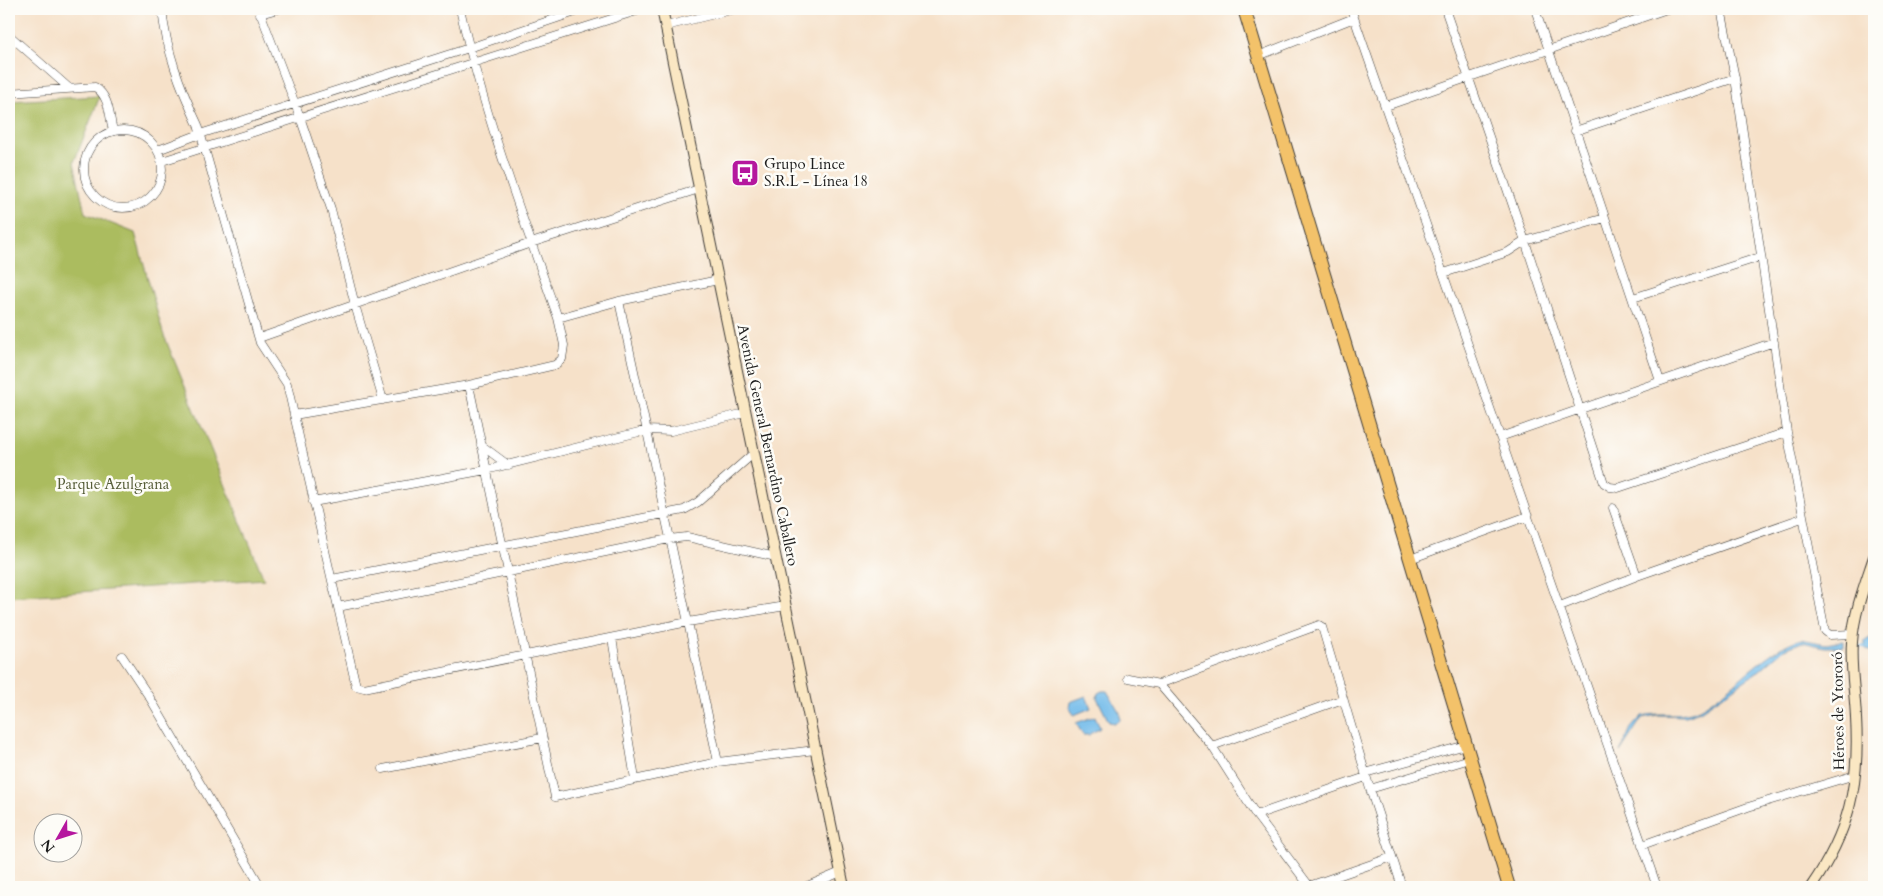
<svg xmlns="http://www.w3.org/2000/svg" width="1883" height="896" font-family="Cardo,serif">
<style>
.green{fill:#abbc5f;stroke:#646c3e}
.water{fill:#72bbea;stroke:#476c83}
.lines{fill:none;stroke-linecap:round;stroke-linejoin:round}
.stream{stroke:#72bbea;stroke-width:2.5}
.minor-casing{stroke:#3d3a36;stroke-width:9}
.secondary-casing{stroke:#3d3a36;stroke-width:12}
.trunk-casing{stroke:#3d3a36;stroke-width:14}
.minor{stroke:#fff;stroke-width:8}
.secondary{stroke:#fae7c3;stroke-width:10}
.trunk{stroke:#f3c26a;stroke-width:12}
.labels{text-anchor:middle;stroke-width:5;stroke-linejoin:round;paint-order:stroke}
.poi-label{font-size:15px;fill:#1c1c1c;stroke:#fdfcf7;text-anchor:start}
.street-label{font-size:15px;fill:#1c1c1c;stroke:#fdfcf7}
.park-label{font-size:15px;fill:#555c37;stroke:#fdfcf7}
</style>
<rect width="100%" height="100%" fill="#fdfcf7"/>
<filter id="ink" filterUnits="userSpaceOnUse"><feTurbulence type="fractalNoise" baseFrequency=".02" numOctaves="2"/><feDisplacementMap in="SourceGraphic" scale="10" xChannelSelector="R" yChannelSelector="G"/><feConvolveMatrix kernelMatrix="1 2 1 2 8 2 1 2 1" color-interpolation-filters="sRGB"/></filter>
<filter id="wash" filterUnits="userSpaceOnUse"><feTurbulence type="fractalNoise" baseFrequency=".0096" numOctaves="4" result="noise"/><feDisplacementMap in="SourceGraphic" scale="20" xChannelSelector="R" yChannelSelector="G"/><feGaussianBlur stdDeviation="1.12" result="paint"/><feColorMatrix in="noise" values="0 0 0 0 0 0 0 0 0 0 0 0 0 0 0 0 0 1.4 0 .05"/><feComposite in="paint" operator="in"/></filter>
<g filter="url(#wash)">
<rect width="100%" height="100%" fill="#f6e1c9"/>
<path class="green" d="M100 96 74 162 85 213 135 233 163 333 264 579 9 597V101Z"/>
<path class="water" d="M1870 638 1874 639V653L1865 648V641Z
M1801 639 1826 644 1844 641V647H1825L1802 642 1783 650 1759 671 1700 711 1685 716 1658 715 1642 718 1620 752 1631 728 1642 716C1662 711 1681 718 1699 709 1734 690 1765 649 1801 639Z
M1102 691H1107L1120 713V720L1114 723 1109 722 1097 698 1098 693Z
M1086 696 1091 708 1074 715 1069 707 1070 702Z
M1095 716 1100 728 1089 735H1083L1076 723Z"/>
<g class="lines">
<path class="stream" d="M1854 646 1866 647"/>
</g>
</g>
<g filter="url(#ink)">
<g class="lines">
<defs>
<path id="minor" d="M162 9C166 50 180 87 198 125L260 343 287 384 356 686 364 688 688 622 786 606
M259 9 300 117 331 209 355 305 383 400
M1351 9 1657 887
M1445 9 1525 241 1604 483 1610 487 1618 488 1787 432
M1535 9 1660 381
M1721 9 1735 78 1787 432 1825 631 1830 635 1853 634
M260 14 278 9
M666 26 735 9
M9 35 69 88
M1258 56 1354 18
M9 93 95 87C110 97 109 115 113 131
M1386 106 1667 9
M84 169a39 39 0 1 1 78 0a39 39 0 1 1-78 0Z
M1575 131 1735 78
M158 150 200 134 469 48 584 9
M162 161 643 9
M1444 273 1508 252 1525 241 1605 218
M1633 298 1760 257
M619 301 718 762
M558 318 619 301 718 280
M259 338 531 243 699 189
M469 385 555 797 718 762 815 750
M294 415 469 385 555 365 562 359 564 345 558 318C522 216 484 114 460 9
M1500 437 1774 342
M481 445 508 465
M313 502 486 470 647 430 671 431 745 413
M1613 508 1637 576
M1410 559 1528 516
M332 579 684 510 698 502 754 453
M1560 606 1637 576 1802 518
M338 607 669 539 687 537 776 557
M612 638 635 779
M122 656 150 698 261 887
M1128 678 1159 684 1212 746 1256 815 1310 887
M1159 684 1319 625 1322 627 1370 789 1402 887
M1212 746 1343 699
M383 769 542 738
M1365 773 1466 745
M1370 789 1470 759
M1256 815 1366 777
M1642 845 1748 807 1855 775
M1309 886 1392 857
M805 887 841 872"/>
<path id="secondary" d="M662 9 844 887
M1811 887C1849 832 1860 785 1856 718 1855 692 1850 667 1852 642 1854 612 1865 584 1874 557"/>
<path id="trunk" d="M1244 9 1509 887"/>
</defs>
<use href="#minor" class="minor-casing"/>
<use href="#secondary" class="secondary-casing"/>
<use href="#trunk" class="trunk-casing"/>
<use href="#minor" class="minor"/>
<use href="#secondary" class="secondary"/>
<use href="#trunk" class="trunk"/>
</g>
</g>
<defs>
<symbol id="bus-square" viewBox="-11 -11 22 22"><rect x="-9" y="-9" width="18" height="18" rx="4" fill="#b5179e" stroke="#fdfcf7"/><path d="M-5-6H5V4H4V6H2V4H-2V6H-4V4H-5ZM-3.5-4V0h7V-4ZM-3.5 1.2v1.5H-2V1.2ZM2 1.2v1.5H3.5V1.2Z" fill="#fff"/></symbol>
</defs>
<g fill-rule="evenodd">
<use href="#bus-square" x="729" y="157" width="32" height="32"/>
</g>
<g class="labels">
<g class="poi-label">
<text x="764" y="169">Grupo Lince<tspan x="764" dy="17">S.R.L - Línea 18</tspan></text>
</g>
<g class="street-label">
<text transform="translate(768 445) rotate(78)" y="5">Avenida General Bernardino Caballero</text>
<text transform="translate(1838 711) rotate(-91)" y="5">Héroes de Ytororó</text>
</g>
<g class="park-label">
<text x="113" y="489">Parque Azulgrana</text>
</g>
</g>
<rect width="1883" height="896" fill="none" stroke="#fdfcf7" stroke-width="30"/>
<g transform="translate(58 838) rotate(231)"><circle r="24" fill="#fdfcf7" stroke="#a3a29f"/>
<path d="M0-4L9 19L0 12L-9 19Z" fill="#b5179e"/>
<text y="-8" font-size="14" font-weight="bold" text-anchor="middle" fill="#1c1c1c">N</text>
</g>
</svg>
